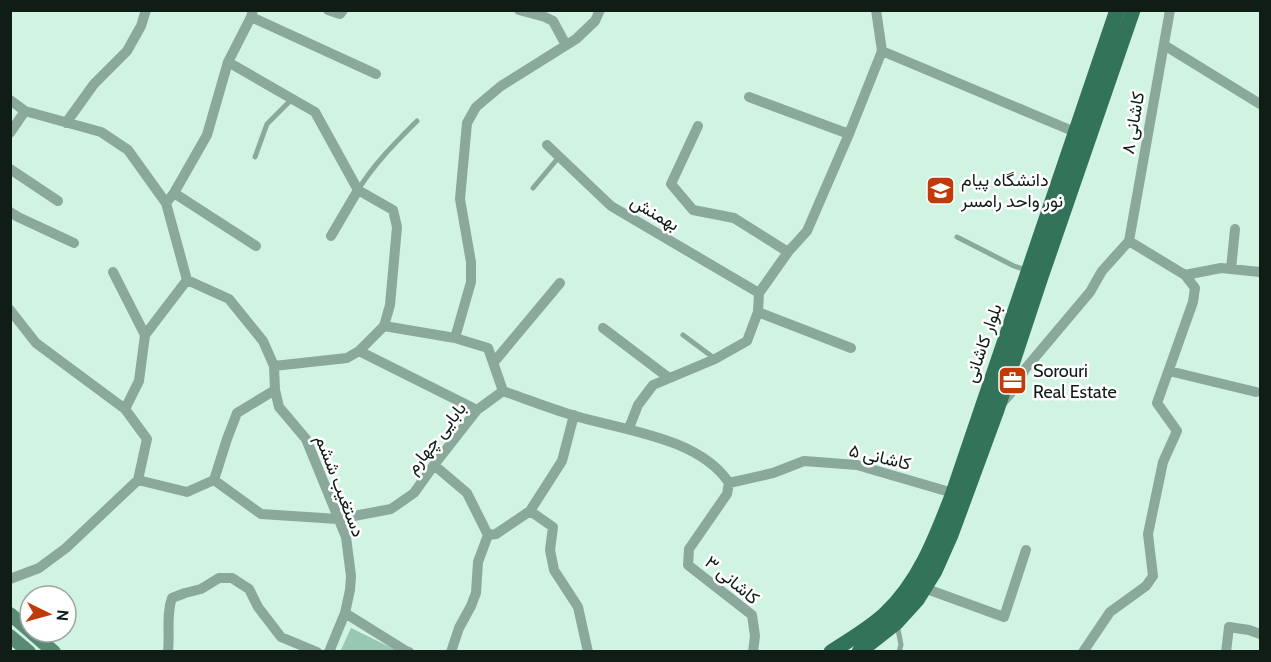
<svg xmlns="http://www.w3.org/2000/svg" width="1271" height="662" font-family="Cabin,Vazirmatn,sans-serif">
<style>
.green{fill:#99c8b2}
.lines{fill:none;stroke-linecap:round;stroke-linejoin:round}
.lane{stroke:#8aa99a;stroke-width:5}
.street{stroke:#8aa99a;stroke-width:10}
.secondary{stroke:#598a74;stroke-width:14}
.primary{stroke:#33735a;stroke-width:15}
.labels{text-anchor:middle;stroke-width:5;stroke-linejoin:round;paint-order:stroke}
.street-label{font-size:18px;fill:#101d17;stroke:#fff}
.poi-label{font-size:18px;fill:#101d17;stroke:#fff;text-anchor:start}
</style>
<rect width="100%" height="100%" fill="#d0f3e2"/>
<path class="green" d="M351 628 398 651 340 652Z"/>
<g class="lines">
<path class="lane" d="M255 157 267 124 292 99
M533 188 559 157
M358 190C374 164 395 143 417 121
M957 237 1014 266 1026 270
M683 335 714 358
M897 624 901 645 899 652"/>
<path class="street" d="M328 10 340 14 343 10
M519 10 545 17 553 21 566 45
M251 17 376 74
M1164 45 1260 104
M882 51 1075 132
M228 62 315 112 358 190 393 210 397 227 390 305 384 326 359 351 347 358 274 366
M749 97 849 134
M10 100 25 111 101 132 128 150 166 203 187 280 229 299 263 341 274 366 275 390 279 407 306 439 346 537 351 576 350 590 345 613 329 652
M66 123 94 84 127 51 141 26 146 10
M698 126 671 184 693 210 734 218 788 252
M10 133 25 111
M547 145 611 206 759 293
M10 169 58 201
M174 193 256 246
M166 203 174 193 207 135 228 62 251 17 253 10
M10 212 18 217 74 243
M331 236 358 190
M1129 241 1170 10
M1231 269 1235 229
M113 272 145 335
M1185 275 1221 268 1260 272
M10 310 36 343 125 409
M758 312 851 348
M384 326 455 338 488 348 503 391
M603 328 669 378
M145 335 187 280
M455 338 471 282V262L460 199 467 123 476 107 501 86 576 39 595 21 600 10
M359 351 477 410
M494 362 560 283
M1169 371 1256 392
M1002 403 1010 394 1026 368 1090 292 1102 271 1129 241
M629 428 638 405 653 385 715 359 747 341 758 312 759 293 788 252 807 231 849 134 882 51 876 10
M434 465 467 493 488 535
M138 480 187 492 214 480 227 439 237 413 275 390
M214 480 261 514 338 519 391 509 414 493 434 465 477 410 503 391C526 399 549 408 572 415 621 430 699 437 729 483L727 494 689 549 688 565 752 615 755 636 753 652
M729 483 773 473 804 461 857 465 953 493
M530 511 553 527 550 550 554 570 578 607 588 652
M488 535 496 534 530 511 562 461 574 415
M10 579 39 568 66 548 138 480 147 439 125 409 139 381 145 335
M924 588 1004 617 1026 550
M345 613 406 651 409 652
M168 652C170 634 166 614 172 598L185 593 201 589 219 578H232L249 589 258 607 281 637 317 652
M451 652 459 628 471 606 476 593 478 562 488 535
M1083 652 1110 612 1146 586 1153 576 1148 534 1163 462 1177 431 1157 403 1193 302 1195 288 1185 275 1129 241
M1226 652 1229 627 1249 630 1260 634"/>
<path class="secondary" d="M10 614 30 631
M31 632 54 652
M10 636 29 652"/>
<path class="primary" d="M831 652C849 640 869 629 885 614 920 581 936 537 953 493L1117 10
M859 652 897 622 917 600 935 571 951 535 997 410 1040 280 1133 10"/>
</g>
<defs>
<symbol id="university-square" viewBox="-11 -11 22 22"><rect x="-9" y="-9" width="18" height="18" rx="4" fill="#c23a08" stroke="#fff"/><path d="M0-5L7-2L0 1L-7-2ZM-4 1L0 2.5L4 1V4Q0 6-4 4Z" fill="#fff"/></symbol>
<symbol id="office-square" viewBox="-11 -11 22 22"><rect x="-9" y="-9" width="18" height="18" rx="4" fill="#c23a08" stroke="#fff"/><path d="M-6-3h4V-5.5h4V-3h4V5H-6ZM-1-4.5V-3h2v-1.5ZM-6 0V1H6V0Z" fill="#fff"/></symbol>
</defs>
<g fill-rule="evenodd">
<use href="#university-square" x="924" y="174" width="33" height="33"/>
<use href="#office-square" x="996" y="364" width="33" height="33"/>
</g>
<g class="labels">
<g class="street-label">
<text transform="translate(1133 123) rotate(-80)" y="6">کاشانی ۸</text>
<text transform="translate(655 213) rotate(30)" y="6">بهمنش</text>
<text transform="translate(983 343) rotate(-71)" y="6">بلوار کاشانی</text>
<text transform="translate(436 438) rotate(-52)" y="6">بابایی چهارم</text>
<text transform="translate(880 457) rotate(13)" y="6">کاشانی ۵</text>
<text transform="translate(340 486) rotate(69)" y="6">دستغیب ششم</text>
<text transform="translate(732 580) rotate(40)" y="6">کاشانی ۳</text>
</g>
<g class="poi-label">
<text x="961" y="186">دانشگاه پیام<tspan x="961" dy="21">نور واحد رامسر</tspan></text>
<text x="1033" y="377">Sorouri<tspan x="1033" dy="21">Real Estate</tspan></text>
</g>
</g>
<rect width="1271" height="662" fill="none" stroke="#101d17" stroke-width="24"/>
<g transform="translate(48 614) rotate(95)"><circle r="28" fill="#ffffff" stroke="#9fa5a2" stroke-width="1.5"/>
<path d="M0-4.5L10 22L0 15L-10 22Z" fill="#c23a08"/>
<text y="-9" font-size="16" font-weight="bold" text-anchor="middle" fill="#101d17">N</text>
</g>
</svg>
